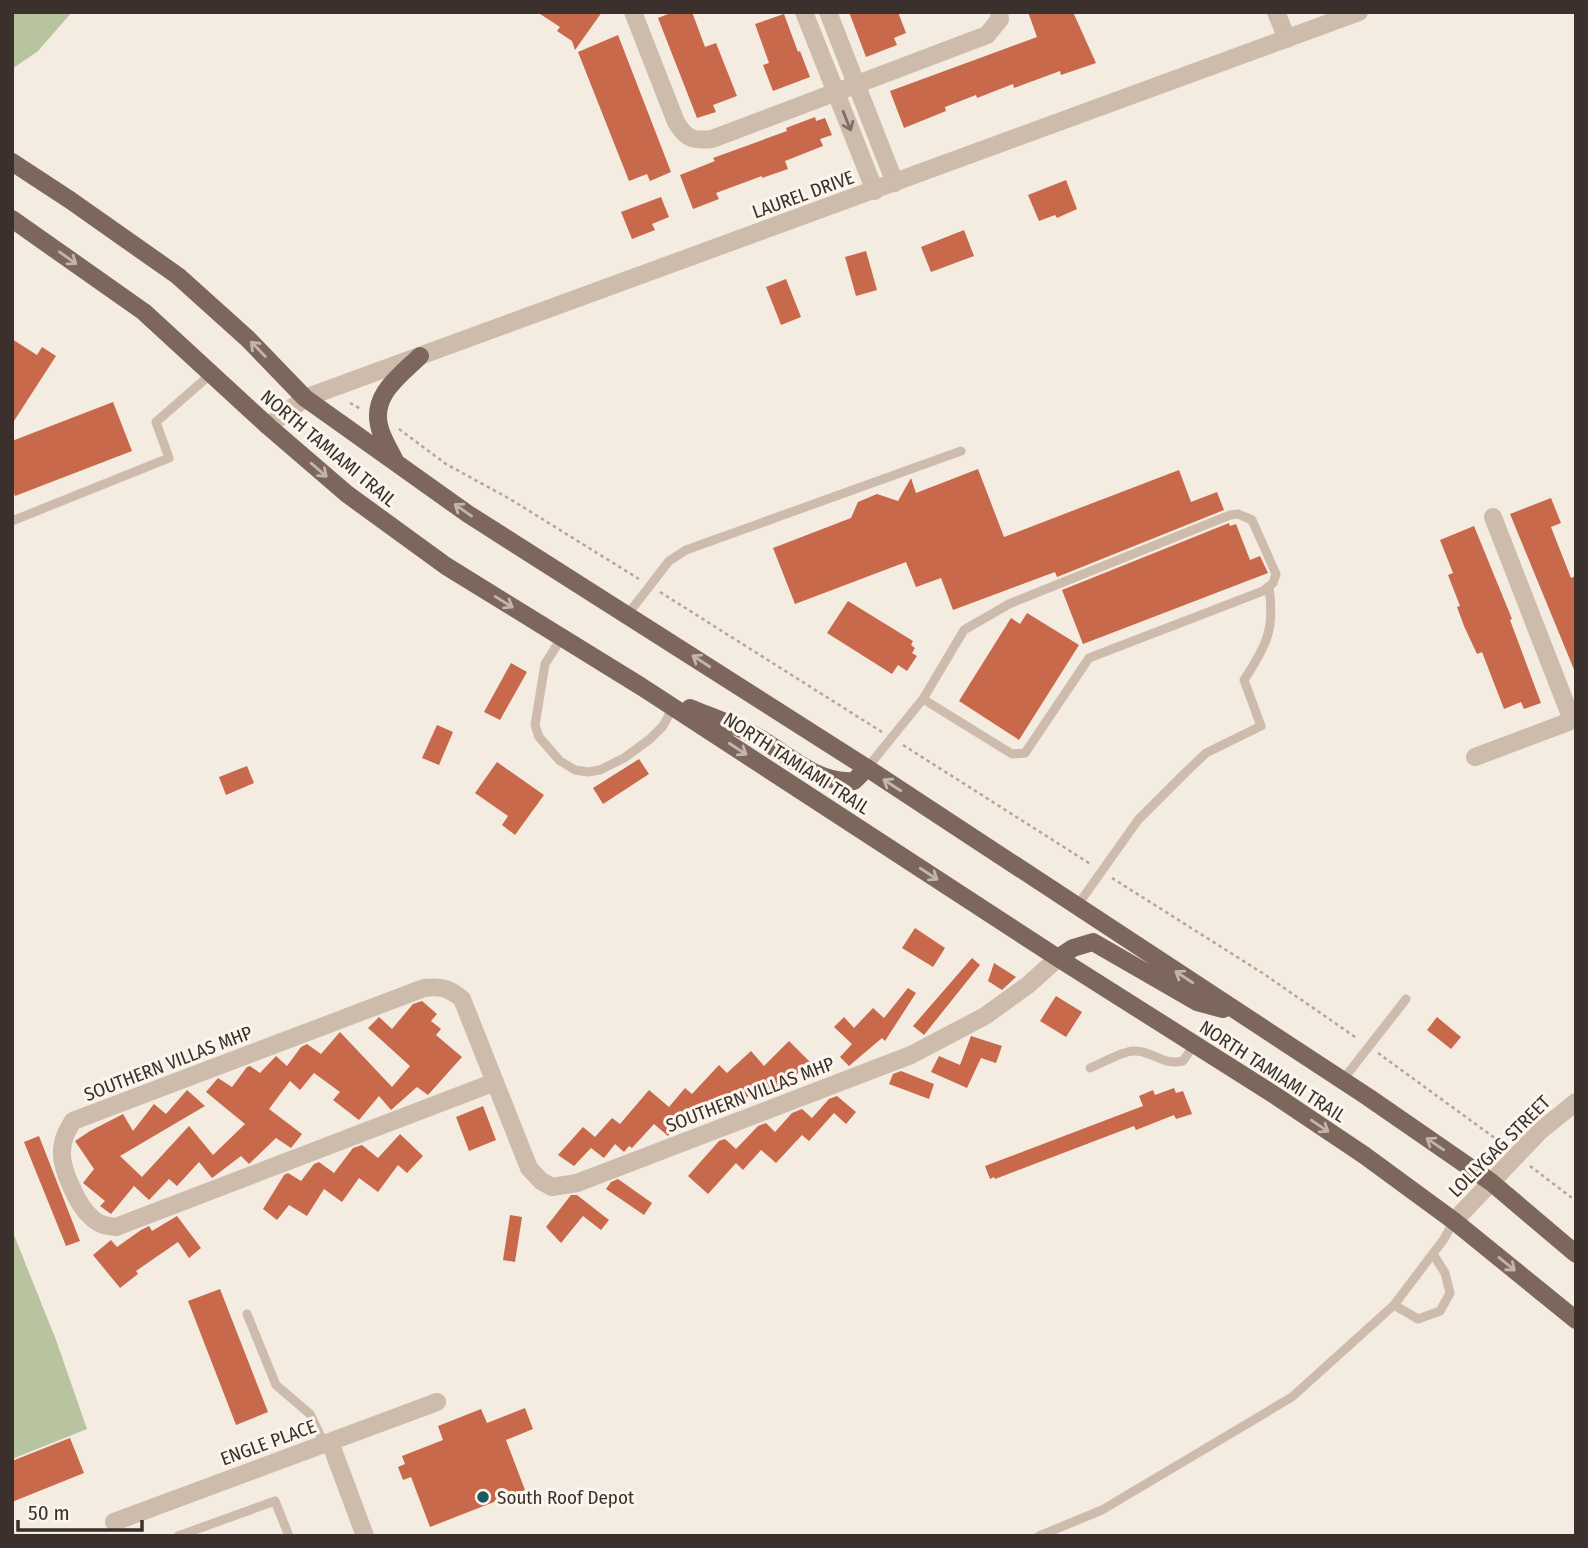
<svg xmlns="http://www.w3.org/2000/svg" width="1588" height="1548" font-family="'Fira Sans Condensed',sans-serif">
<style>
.green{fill:#b8c4a0}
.building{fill:#c8694b}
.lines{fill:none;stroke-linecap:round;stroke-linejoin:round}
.path{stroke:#b9a596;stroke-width:2.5;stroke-dasharray:3.5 3.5;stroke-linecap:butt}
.service{stroke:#cdbbac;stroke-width:9}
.minor{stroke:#cdbbac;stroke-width:18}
.tertiary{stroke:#cdbbac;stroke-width:18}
.primary{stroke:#7d675c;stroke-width:18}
.oneway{stroke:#7d6f65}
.oneway2{stroke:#c2b5ac}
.poi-dot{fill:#1f5a5e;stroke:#fbf5ee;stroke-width:2.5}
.labels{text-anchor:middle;stroke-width:6;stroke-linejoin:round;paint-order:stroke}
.street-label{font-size:19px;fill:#3b302b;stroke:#fbf5ee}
.poi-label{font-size:19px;fill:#3b302b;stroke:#fbf5ee;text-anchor:start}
</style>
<rect width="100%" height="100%" fill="#f4ebe1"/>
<path class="green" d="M12 12H72L38 51 12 69Z
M12 1230 56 1340 87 1429 12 1459Z"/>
<path class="building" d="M537 12H602L575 50 572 41 557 31 560 27Z
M673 12H692L705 47 716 43 737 96 713 105 716 112 697 118 658 18Z
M849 12H898L906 33 894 38 897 45 866 57Z
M1028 12H1073L1096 63 1061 75 1060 71 1014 88 1013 84 977 98 976 95 945 107 946 111 904 128 890 91 1037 37Z
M784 14 798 52 800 51 810 77 773 91 763 65 769 63 755 24Z
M618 35 671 172 650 181 647 174 629 181 578 52Z
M815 117 816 121 825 118 832 135 820 139 823 146 785 161 788 169 762 178V176L716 193 719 199 693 209 680 175 715 161 713 158 787 131 786 128Z
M1066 180 1077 209 1057 218 1055 215 1039 221 1028 195Z
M661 197 669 217 652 224 655 230 632 239 621 212Z
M964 230 974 256 931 272 921 247Z
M866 251 877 290 856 296 845 257Z
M786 279 801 317 781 325 766 287Z
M12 339 37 355 42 347 56 356 12 424Z
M113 402 132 451 15 496 12 488V441Z
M978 469 1004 537 1179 470 1191 502 1217 492 1224 510 1057 577 1055 572 953 610 941 578 916 587 906 562 795 604 773 548 851 518 858 502 877 494 898 501 911 478 916 493Z
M1551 498 1561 523 1551 527 1571 578 1576 576 1575 672 1510 514Z
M1229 523 1230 526 1236 524 1250 560 1260 556 1268 573 1083 644 1062 590Z
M1474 526 1512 619 1510 620 1541 703 1524 709 1521 702 1504 709 1482 652 1477 654 1464 626 1457 607 1460 606 1448 575 1453 573 1440 540Z
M848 601 913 641 911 645 915 648 912 653 917 656 907 671 898 665 892 674 827 633Z
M1027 613 1079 645 1019 740 959 701 1011 618 1020 624Z
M511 663 527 672 500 720 484 712Z
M437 725 453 732 439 765 422 758Z
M639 759 649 774 603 804 593 788Z
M497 762 544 795 515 835 502 825 508 816 475 793Z
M247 766 254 783 226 795 219 777Z
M915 928 945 948 933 967 902 948Z
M972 958 980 965 924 1035 913 1026Z
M994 963 1016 977 1002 990 988 981Z
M908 988 916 993 885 1041 882 1038 849 1066 840 1057 852 1044 834 1027 844 1017 854 1028 873 1008 884 1018Z
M1056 996 1082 1012 1066 1037 1040 1021Z
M422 1001 437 1014 431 1021 441 1029 436 1035 462 1057 428 1095 417 1087 391 1110 379 1096 359 1120 333 1100 340 1092 314 1073 300 1090 290 1081 269 1109 302 1134 291 1148 276 1138 249 1164 241 1156 212 1178 199 1162 177 1186 169 1179 149 1200 134 1186 111 1214 100 1206 105 1201 83 1183 94 1169 75 1141 90 1131 123 1114 133 1131 154 1104 166 1114 187 1090 205 1106 120 1156 142 1177 189 1126 213 1155 245 1124 206 1092 218 1078 232 1087 247 1067 250 1066 260 1073 276 1056 287 1066 301 1047 307 1044 321 1054 340 1032 392 1087 410 1066 368 1028 379 1017 392 1029 413 1004Z
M1437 1017 1461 1037 1451 1049 1427 1030Z
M971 1036 1002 1046 996 1063 981 1058 967 1088 931 1072 939 1056 960 1065Z
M789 1041 810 1062 773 1096H771L760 1084 735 1110 722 1099 702 1122 689 1111 668 1136 654 1124 632 1148 629 1146 624 1152 615 1144 604 1158 591 1148 574 1166 558 1155 583 1127 595 1137 612 1118 620 1124 649 1090 669 1107 685 1088 692 1094 719 1065 727 1073 751 1051 764 1066Z
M901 1071 934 1084 929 1099 889 1084 893 1074Z
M1174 1088 1176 1093 1183 1091 1192 1114 1176 1119 1174 1115 1136 1130 1134 1126 995 1179 994 1177 990 1179 985 1166 1143 1106 1139 1096 1153 1090 1155 1095Z
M837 1096 856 1112 846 1124 834 1113 809 1141 802 1135 776 1163 761 1150 743 1170 736 1163 708 1194 688 1176 719 1141 725 1139 736 1149 758 1126 766 1123 775 1132 792 1113 802 1109 812 1118 829 1099Z
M483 1106 496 1140 469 1151 456 1117Z
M400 1134 423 1156 407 1173 398 1165 378 1192 359 1178 342 1202 324 1189 307 1216 289 1205 277 1220 263 1209 284 1175 288 1173 301 1181 314 1164 319 1162 334 1173 353 1148 362 1145 378 1158Z
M39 1136 80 1241 66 1246 24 1142Z
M618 1179 652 1203 644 1215 606 1189 611 1182Z
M571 1195H577L609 1220 601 1230 583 1216 561 1243 546 1227Z
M510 1215 522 1217 515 1262 503 1260Z
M177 1216 201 1248 189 1258 178 1242 136 1271 138 1274 120 1288 93 1255 111 1240 117 1247 141 1230 149 1226 152 1231Z
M220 1289 268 1412 236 1425 188 1301Z
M525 1408 533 1429 506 1440 525 1490 430 1527 411 1477 403 1480 398 1467 405 1464 402 1456 443 1440 438 1426 481 1409 487 1423Z
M70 1438 84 1473 12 1502V1461Z"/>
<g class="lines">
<path class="path" d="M350 403 361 409
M399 429 446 464 510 499 639 579
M660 592 882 732
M903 745 1092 865
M1112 878 1264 974 1358 1039
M1378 1053 1503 1144
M1530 1166 1576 1201"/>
<path class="service" d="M12 521 169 458 156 422 211 374
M628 614 669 561 686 550 961 451
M562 637 545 664 535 725 539 737 560 761 575 770 588 772 600 770 624 758 650 739 663 726 674 705
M867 768 923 699 964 630 1009 604 1230 515 1238 514 1252 520 1276 574 1273 583 1263 591 1089 658 1025 753 1012 754 923 699
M1077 906 1138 820 1186 772 1206 753 1261 726 1244 680C1267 645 1275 629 1269 587
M1090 1068C1103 1063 1120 1052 1133 1051 1153 1050 1161 1066 1183 1061L1194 1045
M1342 1081 1406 999
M1394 1305 1418 1319 1440 1311 1450 1293 1445 1273 1433 1254
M247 1314 276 1385 310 1414 325 1445
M178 1536 275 1501 289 1536
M1039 1536 1102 1510 1292 1397 1394 1305 1444 1239 1454 1221"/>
<path class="minor" d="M633 12 676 122C686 139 693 141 712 139L987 35 1000 19 999 12
M804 12 875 191
M828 12 895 183
M1276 12 1287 39
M1493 517 1572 720
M1475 757 1576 719
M495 1082 116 1227C106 1226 99 1225 91 1217 78 1206 61 1169 62 1152 62 1139 67 1131 73 1121L424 988C441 986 449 988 462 999L529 1168 541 1181 552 1187 577 1183 911 1055 985 1016 1028 985 1058 958
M1454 1221 1540 1131 1576 1102
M330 1442 365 1536
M114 1522 437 1402"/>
<path class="tertiary" d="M268 426 305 398 1359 12"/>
<path class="primary" d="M12 162 70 200 178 276 248 339 305 398 468 514 867 768 1368 1097 1491 1182 1576 1254
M12 219 144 312 268 426 347 494 446 566 642 687 1058 958 1276 1096 1364 1155 1454 1221 1576 1320
M395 461C390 450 381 437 379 425 372 394 401 375 420 356
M690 708C712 717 735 725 756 736 786 753 817 784 854 781L867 768
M1058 958 1073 948 1093 942 1197 1002 1223 1009"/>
</g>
<defs><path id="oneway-shaft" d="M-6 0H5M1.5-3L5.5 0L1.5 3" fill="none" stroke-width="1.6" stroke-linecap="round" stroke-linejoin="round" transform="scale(1.75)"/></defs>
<use class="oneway" href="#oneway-shaft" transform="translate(847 121) rotate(68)"/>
<g class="oneway2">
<use href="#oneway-shaft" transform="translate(68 258) rotate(36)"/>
<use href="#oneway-shaft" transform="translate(258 349) rotate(-134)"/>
<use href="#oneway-shaft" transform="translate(319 470) rotate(41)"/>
<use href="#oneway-shaft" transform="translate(463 510) rotate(-145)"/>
<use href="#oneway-shaft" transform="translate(504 602) rotate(32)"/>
<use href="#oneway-shaft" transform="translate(701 661) rotate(-147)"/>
<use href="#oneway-shaft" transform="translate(738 749) rotate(33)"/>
<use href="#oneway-shaft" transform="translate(892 785) rotate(-147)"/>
<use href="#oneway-shaft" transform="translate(929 874) rotate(33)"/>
<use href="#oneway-shaft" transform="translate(1184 977) rotate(-147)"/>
<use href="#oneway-shaft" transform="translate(1320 1126) rotate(34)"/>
<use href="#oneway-shaft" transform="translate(1435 1144) rotate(-146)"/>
<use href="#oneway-shaft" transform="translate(1507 1264) rotate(39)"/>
</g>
<circle class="poi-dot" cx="483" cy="1497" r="7"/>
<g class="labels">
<g class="street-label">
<text transform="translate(803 194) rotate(-20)" y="7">LAUREL DRIVE</text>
<text transform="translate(329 448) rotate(40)" y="7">NORTH TAMIAMI TRAIL</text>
<text transform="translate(797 763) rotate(33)" y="7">NORTH TAMIAMI TRAIL</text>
<text transform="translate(168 1063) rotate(-21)" y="7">SOUTHERN VILLAS MHP</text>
<text transform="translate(1273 1071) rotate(33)" y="7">NORTH TAMIAMI TRAIL</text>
<text transform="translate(750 1094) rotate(-21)" y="7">SOUTHERN VILLAS MHP</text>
<text transform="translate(1499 1146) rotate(-45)" y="7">LOLLYGAG STREET</text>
<text transform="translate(268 1442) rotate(-20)" y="7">ENGLE PLACE</text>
</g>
<g class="poi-label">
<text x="497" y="1504">South Roof Depot</text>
</g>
</g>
<rect width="1588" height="1548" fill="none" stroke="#3b302b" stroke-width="28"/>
<path d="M18 1520v10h124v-10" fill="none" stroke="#3b302b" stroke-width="3.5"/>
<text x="28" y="1520" font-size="21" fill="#3b302b" stroke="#fbf5ee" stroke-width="5" paint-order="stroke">50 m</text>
</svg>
